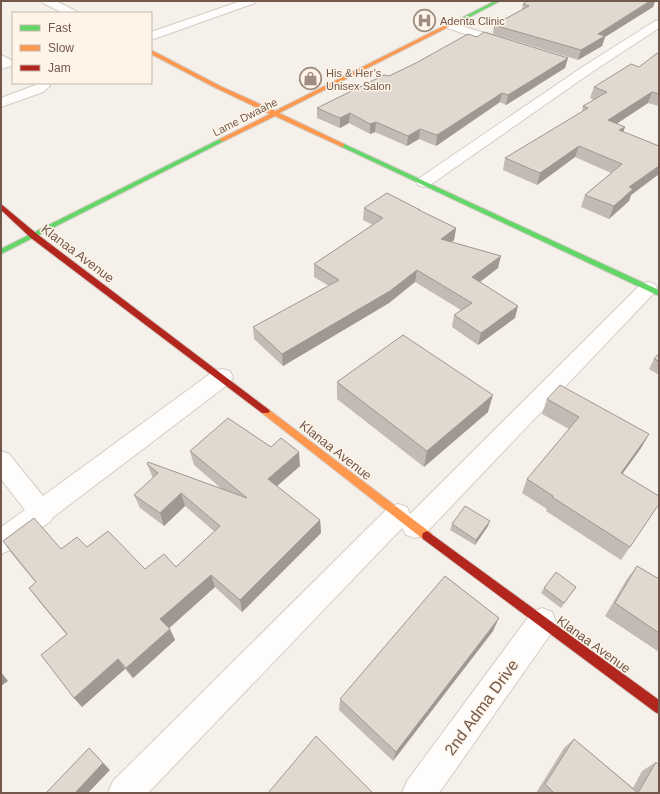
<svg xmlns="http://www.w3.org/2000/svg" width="660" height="794" font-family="Helvetica,sans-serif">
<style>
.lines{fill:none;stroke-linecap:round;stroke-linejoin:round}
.street-casing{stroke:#d4ccc6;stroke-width:2}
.fast-casing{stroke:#d4ccc5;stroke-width:2}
.slow-casing{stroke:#d4ccc5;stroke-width:2}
.jam-casing{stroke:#d4ccc5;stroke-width:2}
.street{fill:#fefdfc;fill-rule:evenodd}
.fast{fill:#63d668;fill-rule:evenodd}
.slow{fill:#ff974d;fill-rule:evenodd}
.jam{fill:#b3261e;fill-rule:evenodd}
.wall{fill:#c2bab3}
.shaded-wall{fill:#9e9792}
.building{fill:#e1d8d0;stroke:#9e9792}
.labels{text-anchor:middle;stroke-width:3;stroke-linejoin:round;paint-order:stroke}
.far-poi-label{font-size:11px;fill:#71584b;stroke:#fef5e8;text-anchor:start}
.far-street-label{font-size:11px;fill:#71584b;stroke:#fef5e8}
.street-label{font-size:13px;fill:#71584b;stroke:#fef5e8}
.near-street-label{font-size:16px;fill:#71584b;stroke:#fef5e8}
</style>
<rect width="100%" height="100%" fill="#f5f0e9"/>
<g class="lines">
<defs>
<path id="street" d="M42 1H56L76 11 78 13H63L43 3Z
M241 1H256L255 3 151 40V32Z
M659 20V28L592 72 430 185 424 187 418 185 416 182 418 179 584 66 655 21Z
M448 22 512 41 514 44 512 47 508 48 444 27 442 25 444 23Z
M1 55 11 60 13 63 11 66 1 69Z
M34 83H48L50 86 43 92 1 107V98L33 86 36 85Z
M648 282 655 284 657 288 655 292 424 535 415 538 406 535 402 528 148 793H108L113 781 389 507 398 504 407 507 410 514 641 284Z
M222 369 230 371 233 377 230 383 52 518 51 521 10 550 1 554V527L25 510 1 479V451L9 454 43 496 214 371Z
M542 608 552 612 556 622 552 632 439 793H402L407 781 532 612Z"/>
<path id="fast" d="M495 1H500L454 25 450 24Z
M222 138 225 140 224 141 1 254V249Z
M340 144H344L659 290V296L340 146Z"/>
<path id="slow" d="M450 23 454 24 279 113 344 144V146L342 147 275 116 224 141H220V139L270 114 216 88 151 54V51H153L220 86 275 111Z
M265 407 268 409 431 533 432 536 431 539 427 541 423 539 262 413 260 411 262 409Z"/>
<path id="jam" d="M1 204 37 234 268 409 270 411 268 413H262L31 238 1 210Z
M427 531 659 700V714L655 712 423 539 422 536 423 533Z"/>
</defs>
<use href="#street" class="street-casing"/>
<use href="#fast" class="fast-casing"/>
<use href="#slow" class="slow-casing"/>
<use href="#jam" class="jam-casing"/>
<use href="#street" class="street"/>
<use href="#fast" class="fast"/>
<use href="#slow" class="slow"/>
<use href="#jam" class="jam"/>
</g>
<path class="wall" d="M527 1H655L653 7 605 37 602 46 578 60 493 34 494 25 522 10 523 4Z
M477 37 568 58 565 68 506 105 500 102 436 146 419 139 407 146 375 132 370 134 349 123 340 128 317 118V108Z
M659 52V106L648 103 616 124 625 127 623 132 659 146V174L631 195 629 201 609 219 581 207 585 195 611 173 575 157 537 185 503 170 505 158 582 112 583 106 594 100 590 98 594 87 639 67Z
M364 208 420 210V211L456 228 454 240 451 242 498 268 480 282 515 318 478 345 452 327 454 315 461 310 415 282 389 303 283 366 254 339 253 327 329 286 314 277V264L373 225 363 220Z
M659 353V375L649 369 654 359Z
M337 382 488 412 424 467 337 399Z
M547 399 649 434 641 448 622 474 630 547 621 560 546 511 547 509 522 493 527 479 569 429 542 414Z
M190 451 300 466 277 486 320 520 321 533 242 612 215 587 169 628 175 640 133 678 125 669 82 707 74 698 66 634 38 600 29 588 36 583 12 554 3 541 61 549 87 547 145 569 176 567 215 532 185 506 164 526 140 508 134 495 153 478 147 464 223 490 194 465Z
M452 524 488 526 475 545 450 530Z
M637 566 659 579V652L605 616 627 579Z
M576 587 561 608 541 593 544 588Z
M493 631 393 761 339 710 340 699Z
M574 739 633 788 642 771 656 762 659 793H536L564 748Z"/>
<path class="shaded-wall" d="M650 1H655L653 7 605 37 602 46 578 60 581 50 598 34Z
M568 58 565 68 506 105 508 95Z
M652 92 648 103 604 132 608 120Z
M502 93 500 102 436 146 437 135Z
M350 113 349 123 340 128V118Z
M376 122 375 132 370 134V124Z
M625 127 621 138 619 130Z
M420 129 419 139 407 146 408 136Z
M579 146 575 157 537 185 540 173Z
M659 166V174L631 195 629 201 609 219 614 206 629 187Z
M456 228 454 240 439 251 441 239Z
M501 256 498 268 469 290 472 277Z
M417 270 415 282 389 303 283 366 282 354Z
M518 306 515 318 478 345 481 333Z
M493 395 488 412 424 467 427 451Z
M649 434 641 448 613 487 621 473Z
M299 452 300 466 270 492 268 479Z
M181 493 185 506 164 526 160 513Z
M320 520 321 533 242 612 240 600Z
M490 521 488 526 475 545 476 540Z
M211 575 215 587 166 631 160 619Z
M499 618 493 631 393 761 396 752Z
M170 629 175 640 133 678 126 668Z
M118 659 125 669 82 707 74 698Z
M1 672 8 681 1 686Z
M89 748 110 770 88 793H75Z"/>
<path class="building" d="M527 1H650L598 34 605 36 581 50 494 25 529 6 523 4Z
M484 32 568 58 508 95 502 93 437 135 420 129 408 136 376 122 370 124 350 113 340 118 317 108 384 75 389 76 416 63 468 34 477 37Z
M659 52V94L652 92 608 120 625 127 619 130 659 146V166L629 187 633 189 614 206 585 195 622 164 579 146 540 173 505 158 588 108 583 106 607 92 594 87 631 64 639 67 656 54Z
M387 193 420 210H419L456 228 441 239 501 256 472 277 518 306 481 333 454 315 472 303 417 270 390 291 282 354 253 327 339 280 314 264 383 218 364 208Z
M403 335 493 395 427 451 337 382Z
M659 353V361L654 359Z
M560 385 649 434 621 473 659 496V504L630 547 552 497 553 496 527 479 579 417 547 399Z
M228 418 271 447 281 438 299 452 268 479 320 520 240 600 211 575 160 619 170 629 126 668 118 659 74 698 41 655 67 634 29 588 36 582 3 541 34 518 61 549 77 537 87 547 108 531 145 569 164 554 176 567 220 526 181 493 160 513 134 495 158 473 147 464 148 462 247 498 190 451Z
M465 506 490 521 476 540 452 524Z
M637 566 659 579V633L615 603Z
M556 572 576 587 564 603 544 588Z
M445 576 499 618 396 752 340 699Z
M316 736 373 793H268Z
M574 739 638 793 656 762 659 765V793H554L545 784Z
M89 748 103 763 75 793H46Z"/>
<defs>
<symbol id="hospital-ring" viewBox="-11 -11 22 22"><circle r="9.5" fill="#fef5e8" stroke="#9f8d82" stroke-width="1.5"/><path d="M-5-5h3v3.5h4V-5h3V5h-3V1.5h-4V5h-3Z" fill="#9f8d82"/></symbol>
<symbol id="shop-ring" viewBox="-11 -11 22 22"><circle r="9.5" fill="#fef5e8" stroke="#9f8d82" stroke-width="1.5"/><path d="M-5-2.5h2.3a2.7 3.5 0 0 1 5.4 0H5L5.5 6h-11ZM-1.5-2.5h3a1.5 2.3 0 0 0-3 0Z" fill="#9f8d82"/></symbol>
</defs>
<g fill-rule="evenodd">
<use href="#hospital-ring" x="412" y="8" width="25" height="25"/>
<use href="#shop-ring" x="298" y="66" width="25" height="25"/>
</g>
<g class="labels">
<g class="far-poi-label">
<text x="440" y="25">Adenta Clinic</text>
<text x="326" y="77">His &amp; Her’s<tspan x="326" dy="13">Unisex Salon</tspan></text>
</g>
<g class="far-street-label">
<text transform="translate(245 117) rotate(-27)" y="4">Lame Dwaahe</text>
</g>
<g class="street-label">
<text transform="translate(78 253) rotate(37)" y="5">Klanaa Avenue</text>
<text transform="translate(336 450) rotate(38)" y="5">Klanaa Avenue</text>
<text transform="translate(594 644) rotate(36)" y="5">Klanaa Avenue</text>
</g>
<g class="near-street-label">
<text transform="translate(481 707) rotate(-54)" y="6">2nd Adma Drive</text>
</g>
</g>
<rect width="660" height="794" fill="none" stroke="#71584b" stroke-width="4"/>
<rect x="12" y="12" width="140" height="72" fill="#fef5e8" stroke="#c6b6a9"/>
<rect x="20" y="25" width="20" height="6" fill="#63d668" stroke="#c6b6a9"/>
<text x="48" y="32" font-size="12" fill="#71584b">Fast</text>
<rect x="20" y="45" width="20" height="6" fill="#ff974d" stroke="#c6b6a9"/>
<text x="48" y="52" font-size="12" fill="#71584b">Slow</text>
<rect x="20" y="65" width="20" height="6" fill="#b3261e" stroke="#c6b6a9"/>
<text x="48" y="72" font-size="12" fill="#71584b">Jam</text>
</svg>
